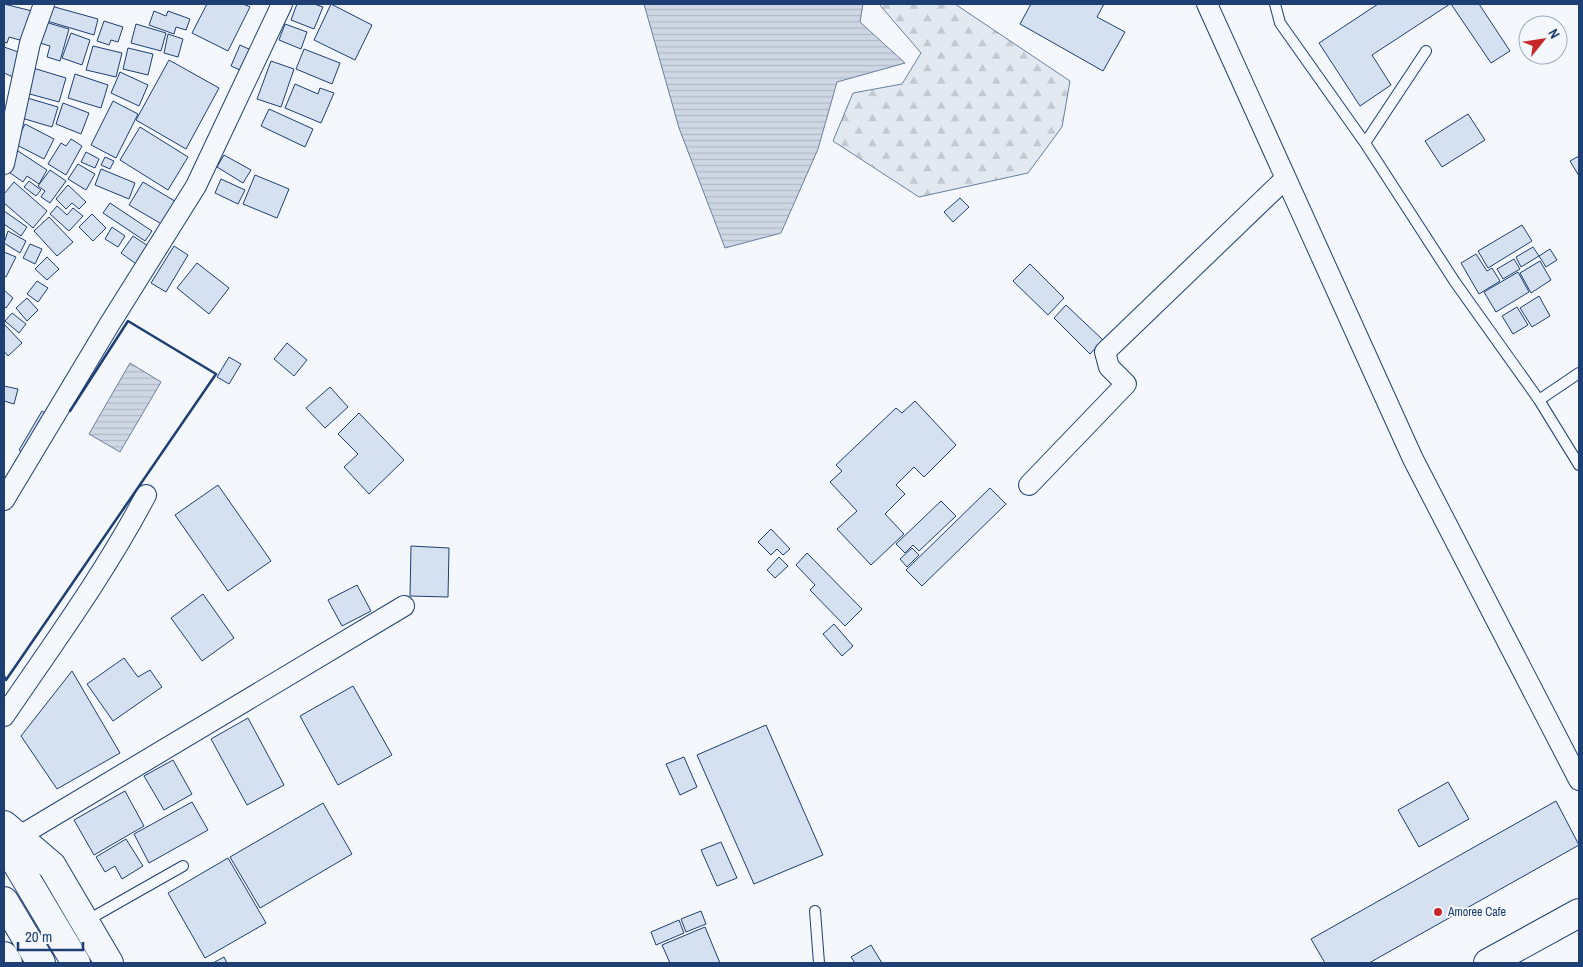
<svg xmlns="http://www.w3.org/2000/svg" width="1583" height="967" font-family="'Archivo Narrow',sans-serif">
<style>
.forest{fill:url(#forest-firs);stroke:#687fa3}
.water{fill:url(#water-rules);stroke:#687fa3}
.building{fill:#d5e0f0;stroke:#1d3f73}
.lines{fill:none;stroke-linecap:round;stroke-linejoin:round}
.lane-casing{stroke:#1d3f73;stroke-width:12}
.street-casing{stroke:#1d3f73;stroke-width:22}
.secondary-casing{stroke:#1d3f73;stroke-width:30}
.primary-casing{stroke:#1d3f73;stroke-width:30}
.lane{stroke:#f4f7fb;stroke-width:10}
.street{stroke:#f4f7fb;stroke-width:20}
.secondary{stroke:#f4f7fb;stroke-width:28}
.primary{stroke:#f4f7fb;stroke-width:28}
.wall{stroke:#1d3f73;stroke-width:2.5}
.poi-dot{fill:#c62828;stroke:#f4f7fb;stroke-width:2}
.labels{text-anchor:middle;stroke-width:4;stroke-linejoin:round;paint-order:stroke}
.poi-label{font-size:12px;fill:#1d3f73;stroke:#f4f7fb;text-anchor:start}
</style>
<defs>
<pattern id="forest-firs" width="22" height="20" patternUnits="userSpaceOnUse" patternTransform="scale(1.25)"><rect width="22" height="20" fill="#e3e9f0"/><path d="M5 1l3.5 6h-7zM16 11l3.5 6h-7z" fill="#c2c9d1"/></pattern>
<pattern id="water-rules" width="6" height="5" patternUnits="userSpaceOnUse" patternTransform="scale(1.25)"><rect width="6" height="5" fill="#cfd7e4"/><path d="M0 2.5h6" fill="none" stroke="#b1bac7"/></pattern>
</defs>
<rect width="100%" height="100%" fill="#f4f7fb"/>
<path class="forest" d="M879 4H955L1070 81 1062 127 1028 173 919 197 833 141 853 93 902 84 921 53Z"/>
<path class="water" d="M644 4H863L860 22 905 63 837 82 818 149 781 233 725 248 679 128Z
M130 363 161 382 120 452 89 434Z"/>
<path class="building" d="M4 4 36 12 27 42 9 37 7 43 4 42Z
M207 4H243L250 7 228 51 192 33Z
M297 4H314L323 7 314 29 291 20Z
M331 4 372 25 355 60 314 40Z
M1031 4H1104L1097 17 1125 32 1103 71 1020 24Z
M1378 4H1450L1372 55 1391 85 1360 106 1319 43Z
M1451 4H1479L1510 51 1491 63Z
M51 6 98 19 94 35 47 21Z
M154 11 166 16 168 11 190 19 186 30 176 27 174 34 149 25Z
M104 21 123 27 118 42 111 40 109 45 97 41Z
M45 22 69 29 60 61 47 57 50 46 40 43Z
M136 24 166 33 161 51 131 43Z
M285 24 307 32 301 49 279 40Z
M71 33 90 40 82 65 62 58Z
M168 34 183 39 178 57 164 53Z
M240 45 251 50 242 71 231 66Z
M93 46 122 53 116 77 86 70Z
M4 47 21 53 13 77 4 73Z
M128 48 153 54 148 75 123 69Z
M304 49 340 63 332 84 296 69Z
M169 60 219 88 186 149 136 120Z
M271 61 294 69 281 107 257 99Z
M33 68 66 78 59 102 26 93Z
M120 72 148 85 139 106 111 93Z
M75 74 108 85 101 108 68 98Z
M295 84 318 94 320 88 334 93 321 123 285 108Z
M24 97 58 107 52 127 18 117Z
M113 101 138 114 116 158 91 145Z
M63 103 89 113 81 134 56 124Z
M269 109 313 129 305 147 261 126Z
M1468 114 1485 140 1442 167 1425 141Z
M25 124 54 139 44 159 15 144Z
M140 127 188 157 168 190 120 160Z
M71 139 82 146 66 175 48 164 61 143 66 146Z
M18 151 47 170 39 184 27 176 23 182 6 170Z
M86 152 99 159 95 168 81 162Z
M224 155 251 170 243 183 217 167Z
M1579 156V176L1570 161Z
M105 157 114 161 110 169 101 165Z
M78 164 95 174 86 190 68 179Z
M101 169 135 183 129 199 95 185Z
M50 170 66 181 50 203 41 197 45 191 38 186Z
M255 175 289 189 277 218 243 204Z
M221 179 245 190 238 204 215 193Z
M29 181 41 190 36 196 24 187Z
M14 182 47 211 33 228 4 203V194Z
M143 182 178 203 165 226 129 205Z
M68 185 86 202 79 209 72 203 66 209 56 199Z
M960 198 969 207 953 222 944 212Z
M110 203 152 231 145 241 103 213Z
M57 206 67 215 73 208 83 216 69 231 50 214Z
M4 211 27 227 21 236 4 224Z
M92 214 106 228 93 241 79 227Z
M49 217 73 242 57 256 34 231Z
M1522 225 1532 241 1488 268 1478 251Z
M112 227 125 236 118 247 105 239Z
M8 231 26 241 20 253 4 243Z
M133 236 151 248 139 266 121 253Z
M30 244 42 249 35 264 23 258Z
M174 246 188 255 166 292 151 283Z
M1533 247 1539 256 1521 267 1516 257Z
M1550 249 1557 260 1546 267 1539 256Z
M4 252 16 257 6 277 4 276Z
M1476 254 1487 271 1492 268 1500 281 1479 294 1461 263Z
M47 257 59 269 47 280 35 269Z
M1514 259 1520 269 1503 279 1497 269Z
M1540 261 1551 280 1531 293 1520 273Z
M197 263 229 288 209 314 177 288Z
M1030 264 1064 298 1048 315 1013 281Z
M1518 272 1529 292 1496 312 1484 292Z
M37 281 48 288 38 302 27 294Z
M4 290 13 298 6 308 4 306Z
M1539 296 1550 316 1532 327 1520 308Z
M27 298 38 310 27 321 16 308Z
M1066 305 1103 340 1090 354 1054 318Z
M1517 307 1528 325 1513 334 1502 316Z
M12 313 26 324 19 333 5 321Z
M4 324 22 343 8 356 4 351Z
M287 343 307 360 294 376 274 359Z
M229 357 241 364 229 384 217 377Z
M4 386 18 389 14 404 4 401Z
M330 387 348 407 325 428 306 408Z
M915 401 956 445 924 477 914 467 896 485 905 494 885 514 904 534 871 565 837 529 857 511 830 482 842 471 836 465 896 408 902 413Z
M42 411 50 416 26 455 19 450Z
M359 413 404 460 369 494 344 467 358 454 338 434Z
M218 485 271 561 228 591 175 515Z
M990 488 1006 504 922 586 906 570Z
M941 501 956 516 919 551 913 545 905 553 896 544Z
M771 529 790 549 783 555 777 549 771 555 758 542Z
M411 546 449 548 448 597 410 596Z
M912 548 919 555 907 567 900 559Z
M807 553 862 609 845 626 810 590 815 585 796 565Z
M779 557 788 566 775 578 767 570Z
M357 585 371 611 342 626 328 600Z
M203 594 234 638 202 661 171 618Z
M834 624 853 646 842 656 823 634Z
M124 658 138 677 150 670 162 687 113 721 87 684Z
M72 671 120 753 57 789 21 736Z
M353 686 392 755 338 785 300 716Z
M248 718 284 785 247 805 211 739Z
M766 725 823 855 754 884 697 755Z
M684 757 697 787 680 795 666 764Z
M173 760 192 794 164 810 144 776Z
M1448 782 1469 819 1419 847 1398 810Z
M125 791 144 826 94 855 74 820Z
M1556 801 1579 845 1369 963H1325L1311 939Z
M192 802 208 830 149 863 134 834Z
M323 803 352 854 260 908 230 857Z
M126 839 143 866 122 879 115 866 105 872 96 857Z
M721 842 737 878 717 886 701 850Z
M228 858 266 923 205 958 168 893Z
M701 911 706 924 686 932 681 919Z
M679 920 684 933 656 945 651 932Z
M705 927 720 963H670L662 945Z
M871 945 882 963H855L851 957Z
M224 957 227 963H213Z"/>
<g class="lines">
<defs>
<path id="lane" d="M1275 4 1280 23 1365 143 1455 282 1539 400 1579 465
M1365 143 1426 51
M1539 400 1579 373
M815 911 819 963
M86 921 183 866"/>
<path id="street" d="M1207 4 1413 459 1579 780
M4 164 30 43 44 4
M1029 485 1126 384 1109 367 1105 352 1286 178
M4 500 109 325 196 186 282 4
M4 716C53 644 105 573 146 495
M18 837 404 606"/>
<path id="secondary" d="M1488 963 1579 913"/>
<path id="primary" d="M4 825 52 866 109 963
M4 842 76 963
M4 901 41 963
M4 956 8 963"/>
</defs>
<use href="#lane" class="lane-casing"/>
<use href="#street" class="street-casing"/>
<use href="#secondary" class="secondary-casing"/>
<use href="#primary" class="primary-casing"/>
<use href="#lane" class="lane"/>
<use href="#street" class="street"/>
<use href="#secondary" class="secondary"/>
<use href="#primary" class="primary"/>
<path class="wall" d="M4 676 6 680 216 374 128 321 70 411"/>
</g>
<circle class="poi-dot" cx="1438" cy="912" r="5"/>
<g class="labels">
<g class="poi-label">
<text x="1448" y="916">Amoree Cafe</text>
</g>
</g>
<rect width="1583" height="967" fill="none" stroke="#1d3f73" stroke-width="10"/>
<g transform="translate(1543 40) rotate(60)"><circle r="24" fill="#f4f7fb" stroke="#9eadc5"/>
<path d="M0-4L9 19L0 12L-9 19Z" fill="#c62828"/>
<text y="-8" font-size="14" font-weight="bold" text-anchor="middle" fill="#1d3f73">N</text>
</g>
<path d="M18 942v8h65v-8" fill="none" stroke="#1d3f73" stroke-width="2.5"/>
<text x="25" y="942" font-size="15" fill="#1d3f73" stroke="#f4f7fb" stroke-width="4" paint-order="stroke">20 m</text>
</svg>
